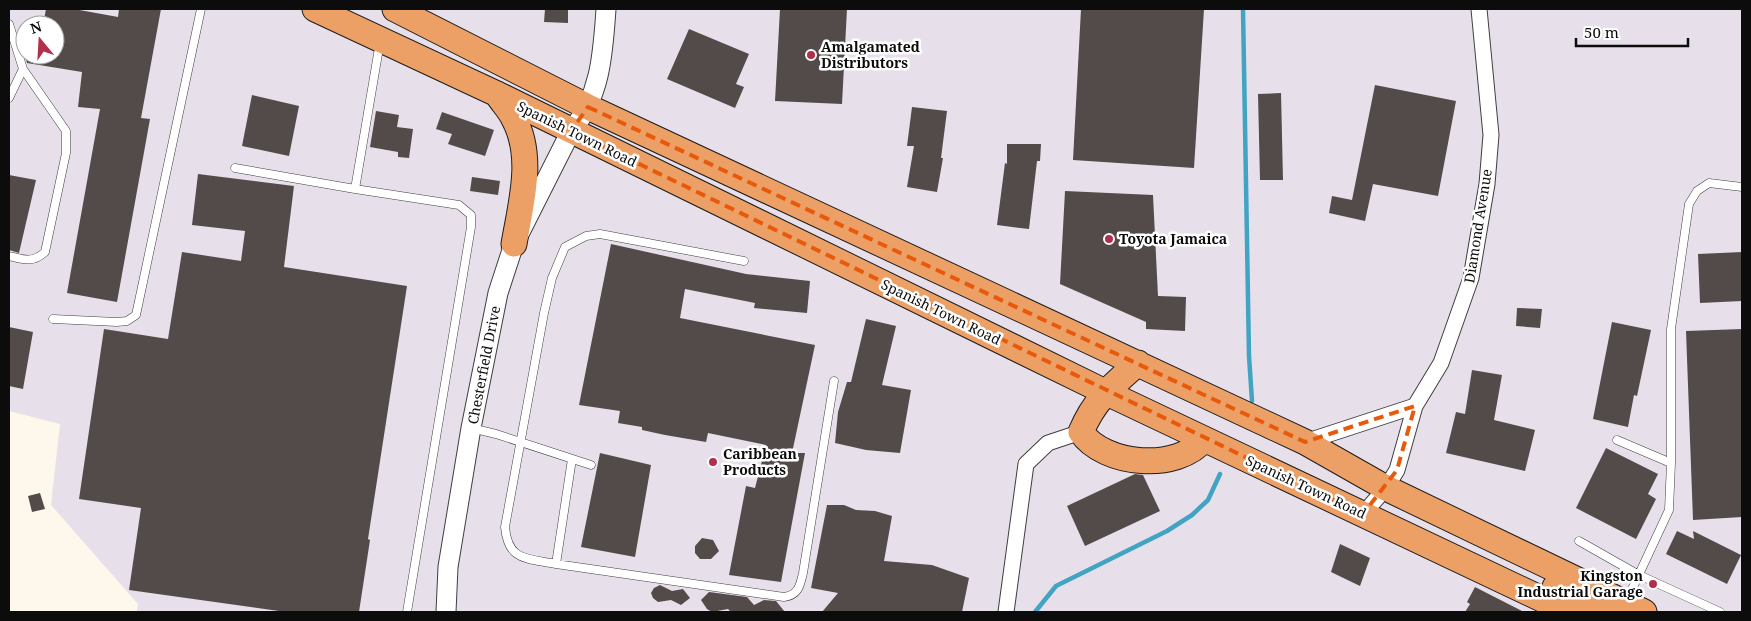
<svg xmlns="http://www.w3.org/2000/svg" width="1751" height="621" font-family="'Noto Serif',serif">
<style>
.industrial{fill:#e7e0ea;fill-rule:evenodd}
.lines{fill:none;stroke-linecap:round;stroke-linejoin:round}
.stream{stroke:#41a4c2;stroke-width:4.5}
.building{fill:#534b49}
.service-casing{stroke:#3f3f3f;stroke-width:9}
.minor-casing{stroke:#3f3f3f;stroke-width:17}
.tertiary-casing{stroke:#3f3f3f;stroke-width:21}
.trunk-casing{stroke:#1d1d1d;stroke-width:27}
.service{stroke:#fff;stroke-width:8}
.minor{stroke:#fff;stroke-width:15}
.tertiary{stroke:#fff;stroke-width:19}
.trunk{stroke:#eca065;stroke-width:25}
.marked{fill:none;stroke:#e8590c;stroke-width:4;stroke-dasharray:10 6;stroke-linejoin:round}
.poi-dot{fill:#b12f4a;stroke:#fff;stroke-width:2}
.labels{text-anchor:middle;stroke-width:5;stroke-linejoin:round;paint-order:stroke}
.poi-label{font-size:14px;font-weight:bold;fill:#0c0c0c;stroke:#fff;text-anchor:start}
.street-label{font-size:14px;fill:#0c0c0c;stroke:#fff}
</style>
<rect width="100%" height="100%" fill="#fef7ec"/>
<path class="industrial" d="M9 9H1742V612H137L138 604 51 505 60 424 9 411ZM25 25H55V55H25Z"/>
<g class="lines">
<path class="stream" d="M1243 9 1249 356 1252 401
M1035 612 1056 586 1167 531 1192 515 1208 500 1220 474"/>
</g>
<path class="building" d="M46 9H74L118 17 119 9H161L141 118 150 119 117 302 67 293 100 109 78 107 82 72 27 63 25 55H55V25H43Z
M545 9H568V23L544 22Z
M780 9H847L842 104 775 101Z
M1081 9H1204L1194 168 1073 160Z
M689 29 749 54 736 84 744 87 735 108 667 79Z
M1375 85 1456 101 1438 196 1373 184 1365 221 1329 213 1332 196 1352 200Z
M1281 93 1283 180H1260L1258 94Z
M252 95 299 106 289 156 242 146Z
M912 107 947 111 941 158H943L937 192 907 187 914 146H907Z
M376 111 399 115 397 127 413 129 409 158 398 157V152L370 147Z
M442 112 494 130 485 156 448 144 452 134 436 129Z
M1007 144H1041L1040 161H1037L1029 229 997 225 1005 163 1007 164Z
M198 174 294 186 284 267 407 286 368 539 370 540 359 612H286L129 590 141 508 79 499 104 329 168 339 182 252 241 261 245 231 192 225Z
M9 175 36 180 19 253 9 250Z
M472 177 500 181 498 195 470 191Z
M1065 191 1153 195 1158 296 1186 297 1185 331 1146 329V322L1060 284Z
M611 244 746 274 810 281 807 313 754 308 755 303 685 289 680 318 815 345 792 453H805L781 582 729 575 746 486 755 488 766 445 708 433 706 442 665 435 642 430V427L618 423 620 411 579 405Z
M1742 252V301L1700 303 1698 254Z
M1517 308 1542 309 1540 328 1516 326Z
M866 319 896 326 882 385 911 390 900 453 866 450 835 443 838 412 847 382H851Z
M1612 322 1651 330 1637 396 1634 395 1628 427 1593 419Z
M9 327 33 332 23 389 9 386Z
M1742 329V517L1693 520 1686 331Z
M1472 370 1502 375 1494 420 1535 430 1525 471 1446 453 1456 412 1465 414Z
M1606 448 1658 474 1648 494 1656 499 1636 539 1576 508Z
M600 453 651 465 635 557 581 547Z
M1135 474 1143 475 1160 511 1085 546 1067 506Z
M40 493 45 509 32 512 28 496Z
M827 505H844L856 510 875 511 892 516 884 561 932 565 969 578 962 612H822L838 593 811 588Z
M1677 531 1694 539 1693 531 1741 555 1727 584 1666 554Z
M702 538 713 540 719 551 711 559H700L695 553V546Z
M1340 544 1370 558 1360 586 1331 572Z
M660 585 672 591 683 589 690 598 681 605 671 600 658 602 653 598 651 593 654 588Z
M1475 587 1524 612H1465L1470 604 1467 602Z
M709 592 747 597 754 605 764 600 776 601 785 612H731L728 609 712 612 707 609 701 600Z"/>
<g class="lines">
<defs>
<path id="service" d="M9 24 23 69 66 131V153L45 252C33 263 24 260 9 256
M9 98 23 69
M235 168 355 189 380 42
M355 189 459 205 471 215V227L407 612
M744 261 600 234 586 236 565 247 552 278 544 313 505 527C508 561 526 558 556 564L784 597C799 595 800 585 803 573L834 381
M53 319 117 322 127 321 136 315 201 9
M471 428 496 434 591 465
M1617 440 1671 463
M1579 541 1639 575 1720 612
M556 564 572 459
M1627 600 1669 510 1671 463V329L1689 204 1697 191 1709 183 1742 187"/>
<path id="minor" d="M1305 442 1415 406
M1363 514 1386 488 1397 470 1415 406 1441 363 1471 278 1487 184 1491 135 1479 9
M1006 612 1026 464 1048 443 1081 432"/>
<path id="tertiary" d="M446 612 448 567 471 428 498 293 514 244 571 131C601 96 603 52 606 9"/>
<path id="trunk" d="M315 9 497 94 1105 392 1569 612
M395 9 588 107 1305 442 1386 488 1644 612
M497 94C502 102 509 109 513 117 535 156 521 203 514 244
M1138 363C1112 386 1095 399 1081 432 1104 466 1178 472 1204 439
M1555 587 1601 612"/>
</defs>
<use href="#service" class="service-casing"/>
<use href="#minor" class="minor-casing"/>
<use href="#tertiary" class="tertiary-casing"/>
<use href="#trunk" class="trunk-casing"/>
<use href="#service" class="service"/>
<use href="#minor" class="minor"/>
<use href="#tertiary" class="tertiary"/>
<use href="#trunk" class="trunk"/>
</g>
<path class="marked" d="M588 107 1305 442 1415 406 1397 470 1363 514 571 131Z"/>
<g class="poi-dot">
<circle cx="811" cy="55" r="5"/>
<circle cx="1109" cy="239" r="5"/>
<circle cx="713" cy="462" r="5"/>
<circle cx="1653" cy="584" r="5"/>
</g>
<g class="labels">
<g class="poi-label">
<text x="821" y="52">Amalgamated<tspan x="821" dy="16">Distributors</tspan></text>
<text x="1119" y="244">Toyota Jamaica</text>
<text x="723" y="459">Caribbean<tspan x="723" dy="16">Products</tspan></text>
<text x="1643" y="581" text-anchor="end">Kingston<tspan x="1643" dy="16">Industrial Garage</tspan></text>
</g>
<g class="street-label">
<text transform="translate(577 134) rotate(26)" y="5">Spanish Town Road</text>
<text transform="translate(1478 226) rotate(-81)" y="5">Diamond Avenue</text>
<text transform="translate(941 312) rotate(26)" y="5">Spanish Town Road</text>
<text transform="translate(484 365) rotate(-79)" y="5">Chesterfield Drive</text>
<text transform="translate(1306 487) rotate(25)" y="5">Spanish Town Road</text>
</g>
</g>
<rect width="1751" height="621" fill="none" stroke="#0c0c0c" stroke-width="20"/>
<g transform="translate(40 40) rotate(342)"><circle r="24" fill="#ffffff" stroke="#9e9e9e"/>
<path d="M0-4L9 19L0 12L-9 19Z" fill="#b12f4a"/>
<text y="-8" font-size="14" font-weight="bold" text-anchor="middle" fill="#0c0c0c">N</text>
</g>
<path d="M1576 38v8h112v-8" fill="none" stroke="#0c0c0c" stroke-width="2.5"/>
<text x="1584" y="38" font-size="15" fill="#0c0c0c" stroke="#ffffff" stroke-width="4" paint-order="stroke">50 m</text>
</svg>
